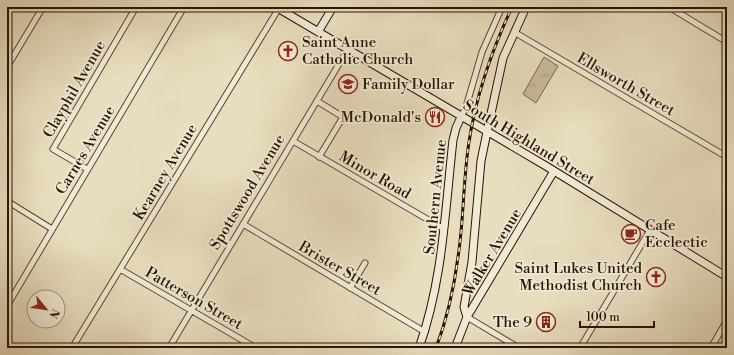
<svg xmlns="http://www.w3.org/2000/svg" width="734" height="355" font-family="'Libre Bodoni',serif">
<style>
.grass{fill:url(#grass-tufts);stroke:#796652}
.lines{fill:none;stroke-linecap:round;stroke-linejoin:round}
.street-casing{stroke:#5a4533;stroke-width:7}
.secondary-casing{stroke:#2a1204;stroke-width:9}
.street{stroke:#f0ead5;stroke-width:5}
.secondary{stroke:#f0ead5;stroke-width:7}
.rail-casing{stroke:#2a1204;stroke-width:3}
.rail{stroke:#f0ead5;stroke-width:1.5;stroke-dasharray:4.5;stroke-linecap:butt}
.labels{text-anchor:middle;stroke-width:3.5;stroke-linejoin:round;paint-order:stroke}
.poi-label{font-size:15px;fill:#2a1204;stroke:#f0ead5;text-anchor:start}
.street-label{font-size:15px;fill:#2a1204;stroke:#f0ead5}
</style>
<defs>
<pattern id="grass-tufts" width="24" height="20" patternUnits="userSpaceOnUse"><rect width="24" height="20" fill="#c8bb9f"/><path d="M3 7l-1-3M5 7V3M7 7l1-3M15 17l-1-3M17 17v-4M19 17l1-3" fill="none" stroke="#aca087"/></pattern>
</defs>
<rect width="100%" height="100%" fill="#e8debf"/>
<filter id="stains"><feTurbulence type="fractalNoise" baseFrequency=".005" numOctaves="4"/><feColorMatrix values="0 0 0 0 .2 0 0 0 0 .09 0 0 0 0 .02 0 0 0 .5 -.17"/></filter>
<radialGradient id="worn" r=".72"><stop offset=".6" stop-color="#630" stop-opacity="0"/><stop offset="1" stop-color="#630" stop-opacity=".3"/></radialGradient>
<path class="grass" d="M544 57 558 66 536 103 523 94Z"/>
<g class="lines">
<defs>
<path id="street" d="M669 7 727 42
M514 32 727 157
M7 67 43 7
M317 101 343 117 319 157
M461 117 466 107 482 52 502 7
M293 141 444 229
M87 169 53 149 136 7
M7 201 52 229
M243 224 425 332
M120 269 256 348
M350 288 365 263
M7 293 13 296
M7 306 184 7
M467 317 519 348
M72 348 279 8
M169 348 348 49
M580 348 650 230
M711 348 727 320"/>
<path id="secondary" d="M276 7 546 166 727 277
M318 32 333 7
M467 317 464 307 472 262 481 161 487 132 503 58 526 7
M419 348C443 280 445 211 453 140L456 128 461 117
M455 348 467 317 554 171"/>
</defs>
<use href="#street" class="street-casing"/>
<use href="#secondary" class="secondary-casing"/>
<use href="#street" class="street"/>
<use href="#secondary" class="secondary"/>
<defs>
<path id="rail" d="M436 348C447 319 454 288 458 257 464 219 463 180 469 142 476 95 492 50 512 7"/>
</defs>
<use href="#rail" class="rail-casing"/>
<use href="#rail" class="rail"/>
</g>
<defs>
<symbol id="church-ring" viewBox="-11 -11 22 22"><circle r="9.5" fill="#f0ead5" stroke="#8f2418" stroke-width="1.5"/><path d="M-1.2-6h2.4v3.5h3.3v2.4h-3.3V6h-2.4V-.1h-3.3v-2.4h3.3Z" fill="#8f2418"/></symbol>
<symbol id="school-ring" viewBox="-11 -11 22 22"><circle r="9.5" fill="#f0ead5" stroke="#8f2418" stroke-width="1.5"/><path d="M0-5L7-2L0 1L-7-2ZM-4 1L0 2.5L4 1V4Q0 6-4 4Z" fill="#8f2418"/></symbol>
<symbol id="restaurant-ring" viewBox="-11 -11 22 22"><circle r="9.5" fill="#f0ead5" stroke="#8f2418" stroke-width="1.5"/><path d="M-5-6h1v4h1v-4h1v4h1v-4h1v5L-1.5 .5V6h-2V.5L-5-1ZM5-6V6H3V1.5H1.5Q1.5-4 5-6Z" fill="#8f2418"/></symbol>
<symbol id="cafe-ring" viewBox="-11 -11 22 22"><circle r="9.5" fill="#f0ead5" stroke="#8f2418" stroke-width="1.5"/><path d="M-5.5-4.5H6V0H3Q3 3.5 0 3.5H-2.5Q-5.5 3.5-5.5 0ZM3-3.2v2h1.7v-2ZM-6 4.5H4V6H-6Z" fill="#8f2418"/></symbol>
<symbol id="building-ring" viewBox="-11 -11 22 22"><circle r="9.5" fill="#f0ead5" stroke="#8f2418" stroke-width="1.5"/><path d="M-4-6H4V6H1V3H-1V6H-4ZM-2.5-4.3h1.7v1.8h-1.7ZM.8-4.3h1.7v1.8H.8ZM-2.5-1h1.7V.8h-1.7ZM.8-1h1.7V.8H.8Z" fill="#8f2418"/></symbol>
</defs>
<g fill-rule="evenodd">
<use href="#church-ring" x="277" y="40" width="22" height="22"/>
<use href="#school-ring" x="337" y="73" width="22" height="22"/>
<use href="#restaurant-ring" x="424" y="106" width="22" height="22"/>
<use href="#cafe-ring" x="620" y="223" width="22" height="22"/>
<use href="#church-ring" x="645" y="266" width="22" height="22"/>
<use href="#building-ring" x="535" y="311" width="22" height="22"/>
</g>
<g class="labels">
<g class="poi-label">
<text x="302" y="47">Saint Anne<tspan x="302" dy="17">Catholic Church</tspan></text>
<text x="362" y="89">Family Dollar</text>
<text x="421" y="122" text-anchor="end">McDonald's</text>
<text x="645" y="230">Cafe<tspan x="645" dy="17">Ecclectic</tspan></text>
<text x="642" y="273" text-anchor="end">Saint Lukes United<tspan x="642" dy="17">Methodist Church</tspan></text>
<text x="532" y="327" text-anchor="end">The 9</text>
</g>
<g class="street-label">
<text transform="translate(626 84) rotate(30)" y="5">Ellsworth Street</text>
<text transform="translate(74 89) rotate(-60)" y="5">Clayphil Avenue</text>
<text transform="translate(529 142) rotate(31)" y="5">South Highland Street</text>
<text transform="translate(85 150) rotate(-59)" y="5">Carnes Avenue</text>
<text transform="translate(165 172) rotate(-59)" y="5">Kearney Avenue</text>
<text transform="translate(375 175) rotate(30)" y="5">Minor Road</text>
<text transform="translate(247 192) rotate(-59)" y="5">Spottswood Avenue</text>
<text transform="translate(435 197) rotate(-84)" y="5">Southern Avenue</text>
<text transform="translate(492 252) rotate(-59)" y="5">Walker Avenue</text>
<text transform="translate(340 268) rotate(30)" y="5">Brister Street</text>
<text transform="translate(194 298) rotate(30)" y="5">Patterson Street</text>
</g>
</g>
<rect width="734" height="355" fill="none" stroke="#e8debf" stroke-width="24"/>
<rect x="8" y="8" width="718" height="339" fill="none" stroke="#2a1204" stroke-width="2"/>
<rect x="12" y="12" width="710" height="331" fill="none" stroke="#2a1204"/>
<g transform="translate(46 309) rotate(119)"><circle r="19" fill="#f0ead5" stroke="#a19481"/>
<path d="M0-3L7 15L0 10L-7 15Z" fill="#8f2418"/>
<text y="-6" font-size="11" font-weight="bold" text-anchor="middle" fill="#2a1204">N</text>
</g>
<path d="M580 321v6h74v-6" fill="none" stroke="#2a1204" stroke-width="2"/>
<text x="586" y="321" font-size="12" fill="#2a1204" stroke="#f0ead5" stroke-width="3" paint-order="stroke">100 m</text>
<rect width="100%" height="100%" filter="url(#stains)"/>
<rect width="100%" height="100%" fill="url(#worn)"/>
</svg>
